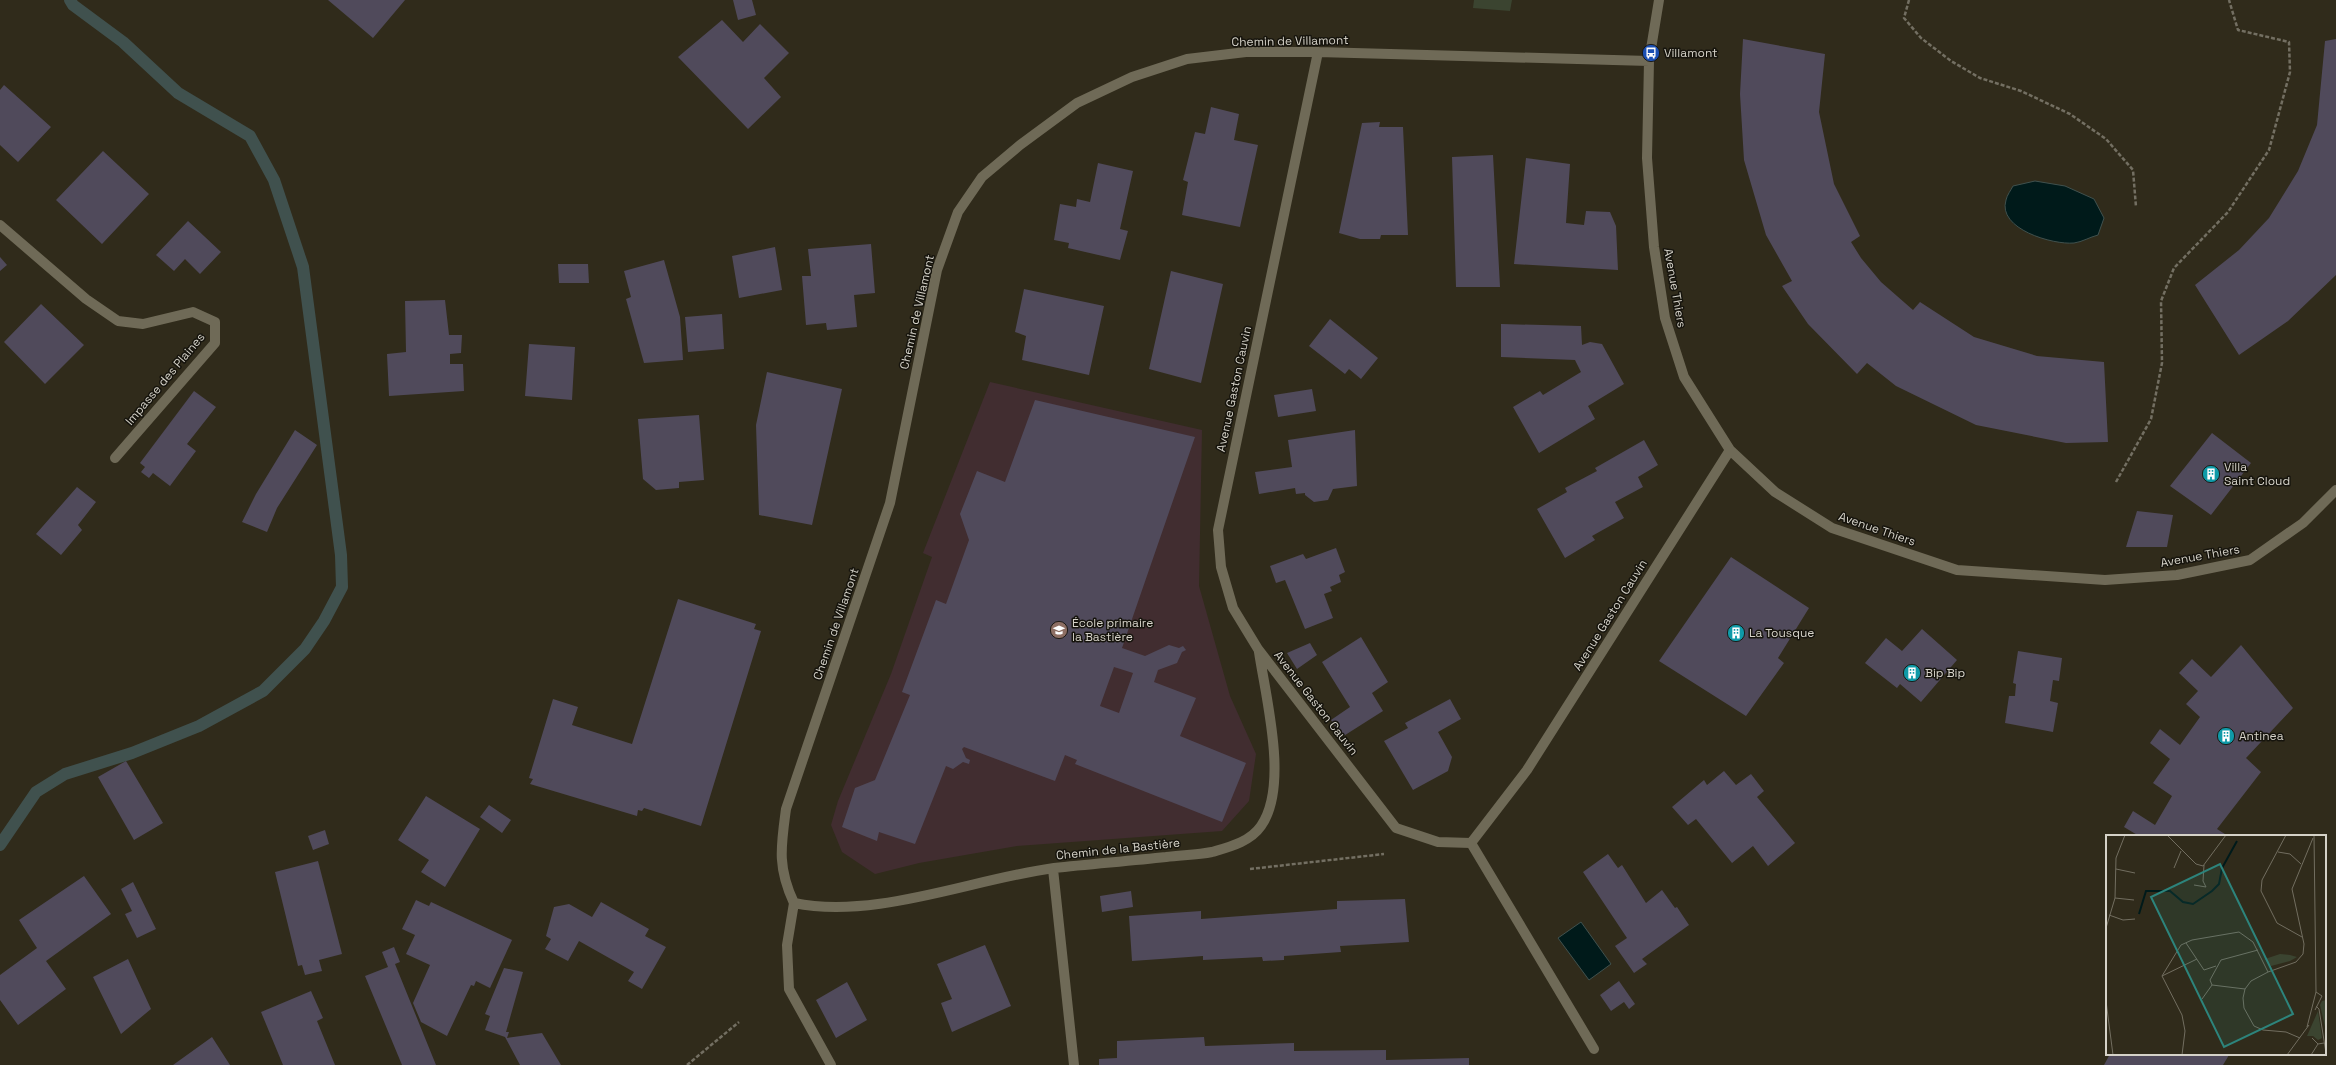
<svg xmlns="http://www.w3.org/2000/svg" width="2336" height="1065" font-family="'Space Grotesk',sans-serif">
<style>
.education{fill:#412d30}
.green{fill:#3b4430}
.water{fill:#001a1a;stroke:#40514e}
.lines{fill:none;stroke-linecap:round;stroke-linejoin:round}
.stream{stroke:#40514e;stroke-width:12}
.building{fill:#504a5b;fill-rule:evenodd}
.path{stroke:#736f62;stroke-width:2.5;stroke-dasharray:4 2;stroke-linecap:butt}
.service{stroke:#6f6a57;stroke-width:10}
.minor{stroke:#6f6a57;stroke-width:10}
.labels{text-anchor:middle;stroke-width:3;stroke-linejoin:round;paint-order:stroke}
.street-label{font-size:12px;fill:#d5d2c8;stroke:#16140d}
.poi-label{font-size:12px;fill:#d5d2c8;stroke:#16140d;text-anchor:start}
.inset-river{fill:none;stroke:#001a1a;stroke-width:2}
.inset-road{fill:none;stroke:#726e60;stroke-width:1}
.view{fill:#2d847c;fill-opacity:0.15;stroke:#2d847c;stroke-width:2}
.inset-edge{fill:none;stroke:#d5d2c8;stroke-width:2}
</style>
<rect width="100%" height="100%" fill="#302b1b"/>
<path class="education" d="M990 382 1202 430 1199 586 1230 696 1256 754 1249 801 1222 831 1017 846 919 863 875 874 842 852 831 825 838 801 891 674 932 557 923 553Z"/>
<path class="green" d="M1474 0H1512L1510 11 1473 8Z"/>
<path class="water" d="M2035 181 2065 186 2094 199 2104 218 2098 235C2090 237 2082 242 2074 243 2053 245 1997 229 2006 200 2007 195 2011 190 2013 186Z
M1581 922 1611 964 1589 980 1558 938Z"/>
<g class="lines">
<path class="stream" d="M0 845 36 792 65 774 132 753 199 726 263 691 305 649 324 621 342 587 341 555 303 267 274 180 250 136 178 93 123 42 73 5 70 0"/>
</g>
<path class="building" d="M328 0H405L373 38Z
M733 0H752L756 15 738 20Z
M722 20 743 42 760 24 789 53 764 78 781 97 748 129 678 57Z
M1743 39 1825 54 1819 112 1834 184 1860 236 1851 242 1861 258 1881 282 1913 310 1920 302 1974 337 2037 356 2104 362 2108 442 2066 443 1976 425 1896 386 1867 363 1857 374 1808 324 1782 286 1792 281 1766 235 1744 160 1740 94Z
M2336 39V275L2288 321 2239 355 2195 285 2239 250 2269 218 2298 171 2317 125 2325 41Z
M4 85 51 127 18 162 0 145V90Z
M1211 107 1239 114 1234 140 1258 145 1240 227 1182 215 1188 182 1183 180 1195 132 1205 134Z
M1380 122 1379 127H1403L1408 235H1381L1380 239H1360L1339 233 1362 123Z
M103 151 149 194 102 244 56 200Z
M1493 155 1500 287H1456L1452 157Z
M1526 158 1570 164 1566 223 1584 225 1586 211 1610 212 1616 226 1618 270 1514 264Z
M1098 163 1133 171 1120 229 1128 231 1120 260 1068 248 1069 243 1054 240 1060 204 1076 207 1077 199 1090 202Z
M188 221 221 252 200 274 185 259 174 271 156 255Z
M871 244 875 293 854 295 857 327 827 330 826 323 806 325 802 276H811L808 249Z
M775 247 782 290 739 298 732 256Z
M0 257 7 265 0 271Z
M664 260 680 317 683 360 644 363 626 299 631 297 624 271Z
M558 264H588L589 283H559Z
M1171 271 1223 284 1201 383 1149 369Z
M1024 289 1104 306 1089 375 1022 360 1026 336 1015 332Z
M445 300 449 335H462L461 353 450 354V364H463L464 391 389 396 387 354 406 352 405 301Z
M41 304 84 345 45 384 4 342Z
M722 314 724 349 688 352 685 317Z
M1330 319 1378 358 1361 379 1349 369 1345 374 1309 346Z
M1501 324 1581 326 1582 345 1590 342 1602 344 1624 384 1588 406 1595 419 1539 453 1513 407 1540 391 1543 395 1581 372 1575 360 1501 357Z
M529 344 575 347 572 400 525 396Z
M767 372 842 389 812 525 759 515 756 425Z
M1312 389 1316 411 1278 417 1274 395Z
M194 391 216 407 187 444 196 451 170 486 153 473 149 478 141 472 145 467 140 463Z
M1035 400 1195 437 1122 648 1145 656 1169 645 1179 648 1183 646 1186 650 1182 652 1177 663 1158 670 1154 682 1196 698 1180 736 1246 763 1222 822 1075 764 1077 760 1065 755 1055 781 964 747 962 749 966 758 970 760 969 764 963 762 953 769 946 766 915 844 879 832 877 841 842 827 855 788 875 780 910 695 902 692 936 600 946 604 969 540 960 514 977 471 1005 482ZM1114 667 1133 673 1119 713 1100 706Z
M699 415 704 480 679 482V488L656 490 643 479 638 419Z
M295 430 317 445 277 508 267 532 242 522 256 494Z
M1355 430 1357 486 1333 489 1328 500 1314 502 1305 495V493L1296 494 1295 488 1259 494 1255 472 1292 467 1288 440Z
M2212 433 2251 463 2211 515 2170 486Z
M1644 440 1658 465 1638 477 1643 487 1615 502 1624 518 1592 536 1595 540 1565 558 1537 509 1567 492 1565 488 1597 471 1595 468Z
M77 487 96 502 78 525 82 530 61 555 36 534Z
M2137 511 2173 515 2167 547H2126Z
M1336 548 1345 572 1339 575 1341 582 1330 587 1332 591 1324 594 1333 618 1305 629 1285 580 1276 583 1270 566 1303 554 1306 559Z
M1731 557 1809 608 1778 658 1784 663 1746 716 1659 661Z
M678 599 756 624 754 629 761 631 701 826 644 808 642 811 638 810 637 816 530 784 533 779 529 778 553 699 578 707 572 725 632 744Z
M1922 629 1957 660 1921 702 1900 684 1897 688 1865 663 1886 638 1902 651Z
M1361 637 1388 682 1372 693 1383 711 1342 737 1331 720 1350 707 1322 662Z
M1310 643 1317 655 1297 669 1287 653Z
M2241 645 2293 708 2246 758 2261 772 2217 829 2228 836H2139L2124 827 2133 811 2155 825 2172 796 2153 783 2170 759 2150 743 2160 729 2180 745 2200 717 2186 704 2198 691 2179 673 2192 659 2211 677Z
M2018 651 2062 658 2059 681 2053 680 2050 701 2058 703 2053 732 2005 723 2009 696H2015L2016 684 2013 683Z
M1450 699 1461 719 1438 732 1452 757 1448 771 1413 790 1384 741 1408 728 1405 723Z
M126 761 163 823 134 840 98 777Z
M1724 771 1736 785 1751 774 1764 791 1757 797 1795 843 1768 866 1753 846 1732 863 1696 819 1688 825 1672 807 1704 780 1707 785Z
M426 796 480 829 445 887 421 872 429 860 398 840Z
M489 805 511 820 502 833 480 817Z
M325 830 329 844 313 850 308 836Z
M1608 854 1618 868 1622 865 1646 903 1662 890 1675 908 1677 907 1689 925 1642 959 1647 964 1634 973 1615 946 1627 938 1583 872Z
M318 861 342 954 319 960 322 971 305 975 302 965 298 966 275 872Z
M84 876 111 914 46 961 66 989 18 1025 0 1000V975L37 948 19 920Z
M133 882 156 929 137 938 125 914 132 911 121 889Z
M1131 891 1133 907 1102 912 1100 896Z
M1405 899 1409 942 1340 946 1341 952 1284 956V960L1263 961 1262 957 1203 960V956L1132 961 1129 916 1201 911V919L1337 909V901Z
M416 900 429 906 431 902 512 940 490 988 476 981 474 986 471 985 447 1036 421 1022 413 1003 430 965 406 954 415 935 402 929Z
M601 902 649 929 645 936 666 947 642 989 628 981 634 972 579 941 568 961 545 949 551 939 546 936 554 907 569 904 592 917Z
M985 945 1011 1006 952 1032 941 1003 952 999 937 964Z
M394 947 400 962 395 964 436 1065H402L365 976 388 967 382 952Z
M128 959 151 1009 121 1034 93 977Z
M504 968 523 972 506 1032H509L507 1038 542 1033 561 1065H520L505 1037 485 1030 490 1016 485 1014Z
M1619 981 1635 1004 1629 1009 1624 1002 1611 1011 1600 995Z
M847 982 867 1020 836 1038 816 1000Z
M311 991 323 1018 317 1021 335 1065H283L261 1012Z
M212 1037 230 1065H173Z
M1204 1037 1205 1046 1294 1043V1051L1386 1050V1060L1469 1058V1065H1099V1059L1117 1058V1041Z
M2110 1054H2228L2229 1055 2223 1065H2104Z"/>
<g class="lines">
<path class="path" d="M1909 0 1904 18 1921 38 1951 61 1980 78 2021 91 2070 114 2106 139 2133 170 2136 207
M2116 482 2151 419 2162 363 2161 301 2174 268 2228 212 2269 150 2290 72 2289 42 2238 30 2229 0
M1250 869 1384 854
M687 1065 739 1022"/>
<path class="service" d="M1471 843 1594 1049"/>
<path class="minor" d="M1659 0 1649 61 1647 158 1654 247 1665 318 1684 377 1730 450 1775 492 1832 528 1957 570 2105 580 2177 575 2250 560 2303 523 2336 490
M1318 52 1218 530 1221 567 1233 608 1258 649 1396 828 1438 842 1471 843 1527 770 1730 450
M0 225 86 299 118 321 143 324 193 312 215 322V343L115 458
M1053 869 1074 1065
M794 903C777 867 781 846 786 809L890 503 937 270 958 212 982 177 1020 145 1077 103 1132 77 1187 59 1246 52H1318L1649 61
M794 903C875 920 972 879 1054 868 1091 864 1129 861 1166 857 1181 855 1197 855 1212 852 1229 847 1250 842 1261 826 1289 786 1266 699 1259 652
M794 903 787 945 789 989 831 1065"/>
</g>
<defs>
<symbol id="bus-disc" viewBox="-11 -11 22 22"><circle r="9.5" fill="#1a4fb4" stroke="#16140d"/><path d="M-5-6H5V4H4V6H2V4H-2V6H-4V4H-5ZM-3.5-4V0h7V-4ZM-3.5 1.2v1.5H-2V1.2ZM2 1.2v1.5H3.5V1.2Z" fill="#fff"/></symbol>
<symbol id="building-disc" viewBox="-11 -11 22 22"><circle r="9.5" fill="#0f9aa8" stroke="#16140d"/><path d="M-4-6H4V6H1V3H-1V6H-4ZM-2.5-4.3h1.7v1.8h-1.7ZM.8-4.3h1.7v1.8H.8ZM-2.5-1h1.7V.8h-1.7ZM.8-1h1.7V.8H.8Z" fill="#fff"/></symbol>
<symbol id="school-disc" viewBox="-11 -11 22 22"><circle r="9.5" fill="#8d6e63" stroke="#16140d"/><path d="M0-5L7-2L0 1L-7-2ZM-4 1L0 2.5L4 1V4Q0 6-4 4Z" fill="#fff"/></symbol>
</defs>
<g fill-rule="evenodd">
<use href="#bus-disc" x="1641" y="43" width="20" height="20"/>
<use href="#building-disc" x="2201" y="464" width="20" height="20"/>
<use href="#school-disc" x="1049" y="620" width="20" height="20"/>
<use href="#building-disc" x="1726" y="623" width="20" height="20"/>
<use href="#building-disc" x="1902" y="663" width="20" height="20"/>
<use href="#building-disc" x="2216" y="726" width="20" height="20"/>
</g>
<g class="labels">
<g class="street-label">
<text transform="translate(1290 41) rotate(-1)" y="4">Chemin de Villamont</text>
<text transform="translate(1675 288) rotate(80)" y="4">Avenue Thiers</text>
<text transform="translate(917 312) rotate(-77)" y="4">Chemin de Villamont</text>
<text transform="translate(165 379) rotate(-50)" y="4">Impasse des Plaines</text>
<text transform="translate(1234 389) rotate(-78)" y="4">Avenue Gaston Cauvin</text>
<text transform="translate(1877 529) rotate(19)" y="4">Avenue Thiers</text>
<text transform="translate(2200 556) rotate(-10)" y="4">Avenue Thiers</text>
<text transform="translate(1610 615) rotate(-58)" y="4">Avenue Gaston Cauvin</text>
<text transform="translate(836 624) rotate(-71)" y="4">Chemin de Villamont</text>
<text transform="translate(1316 703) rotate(52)" y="4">Avenue Gaston Cauvin</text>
<text transform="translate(1118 849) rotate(-6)" y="4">Chemin de la Bastière</text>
</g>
<g class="poi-label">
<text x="1664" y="57">Villamont</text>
<text x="2224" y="471">Villa<tspan x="2224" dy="14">Saint Cloud</tspan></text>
<text x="1072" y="627">École primaire<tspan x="1072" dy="14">la Bastière</tspan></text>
<text x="1749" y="637">La Tousque</text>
<text x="1925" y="677">Bip Bip</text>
<text x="2239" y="740">Antinea</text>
</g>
</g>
<g transform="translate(2106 835)">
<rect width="220" height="220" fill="#302b1b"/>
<path d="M174 119 184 120 191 122 184 126 165 131 159 124ZM220 165V192H219L214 170 216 166ZM212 176 216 203 212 205 207 201H201Z" fill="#3b4430"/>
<path class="inset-river" d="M33 79 40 56H64L77 67 87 69 106 56 113 49 116 33 131 6"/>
<path class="inset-road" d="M61 0 90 29 97 31 120 0M180 0 156 45 155 56 171 88 196 102M172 17 184 19 195 29M68 33 75 16M10 34 29 38M88 50 100 52 97 46 98 30M9 63 28 65M3 80 17 85 29 84M0 93 9 63 10 23 19 0M80 108 98 135 110 131M56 141 91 124M106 150 104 145 115 125 152 115M106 150 139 154M96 164 106 150M0 166 7 220M210 171 213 174 220 218M209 175 216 161 210 157M201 192 210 157 208 0M194 203 180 197 157 195 148 191 138 173 137 163 139 154 145 146 162 137 190 127 197 119 198 109 186 54 207 3M206 203 212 209 218 208M76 220 79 196 76 180 56 141 75 110 86 105 133 97 147 107 162 137M181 220 203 190M205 220 212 209"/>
<path class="view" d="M114 29 187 179 118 212 45 62Z"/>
<rect width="220" height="220" class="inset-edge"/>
</g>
</svg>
